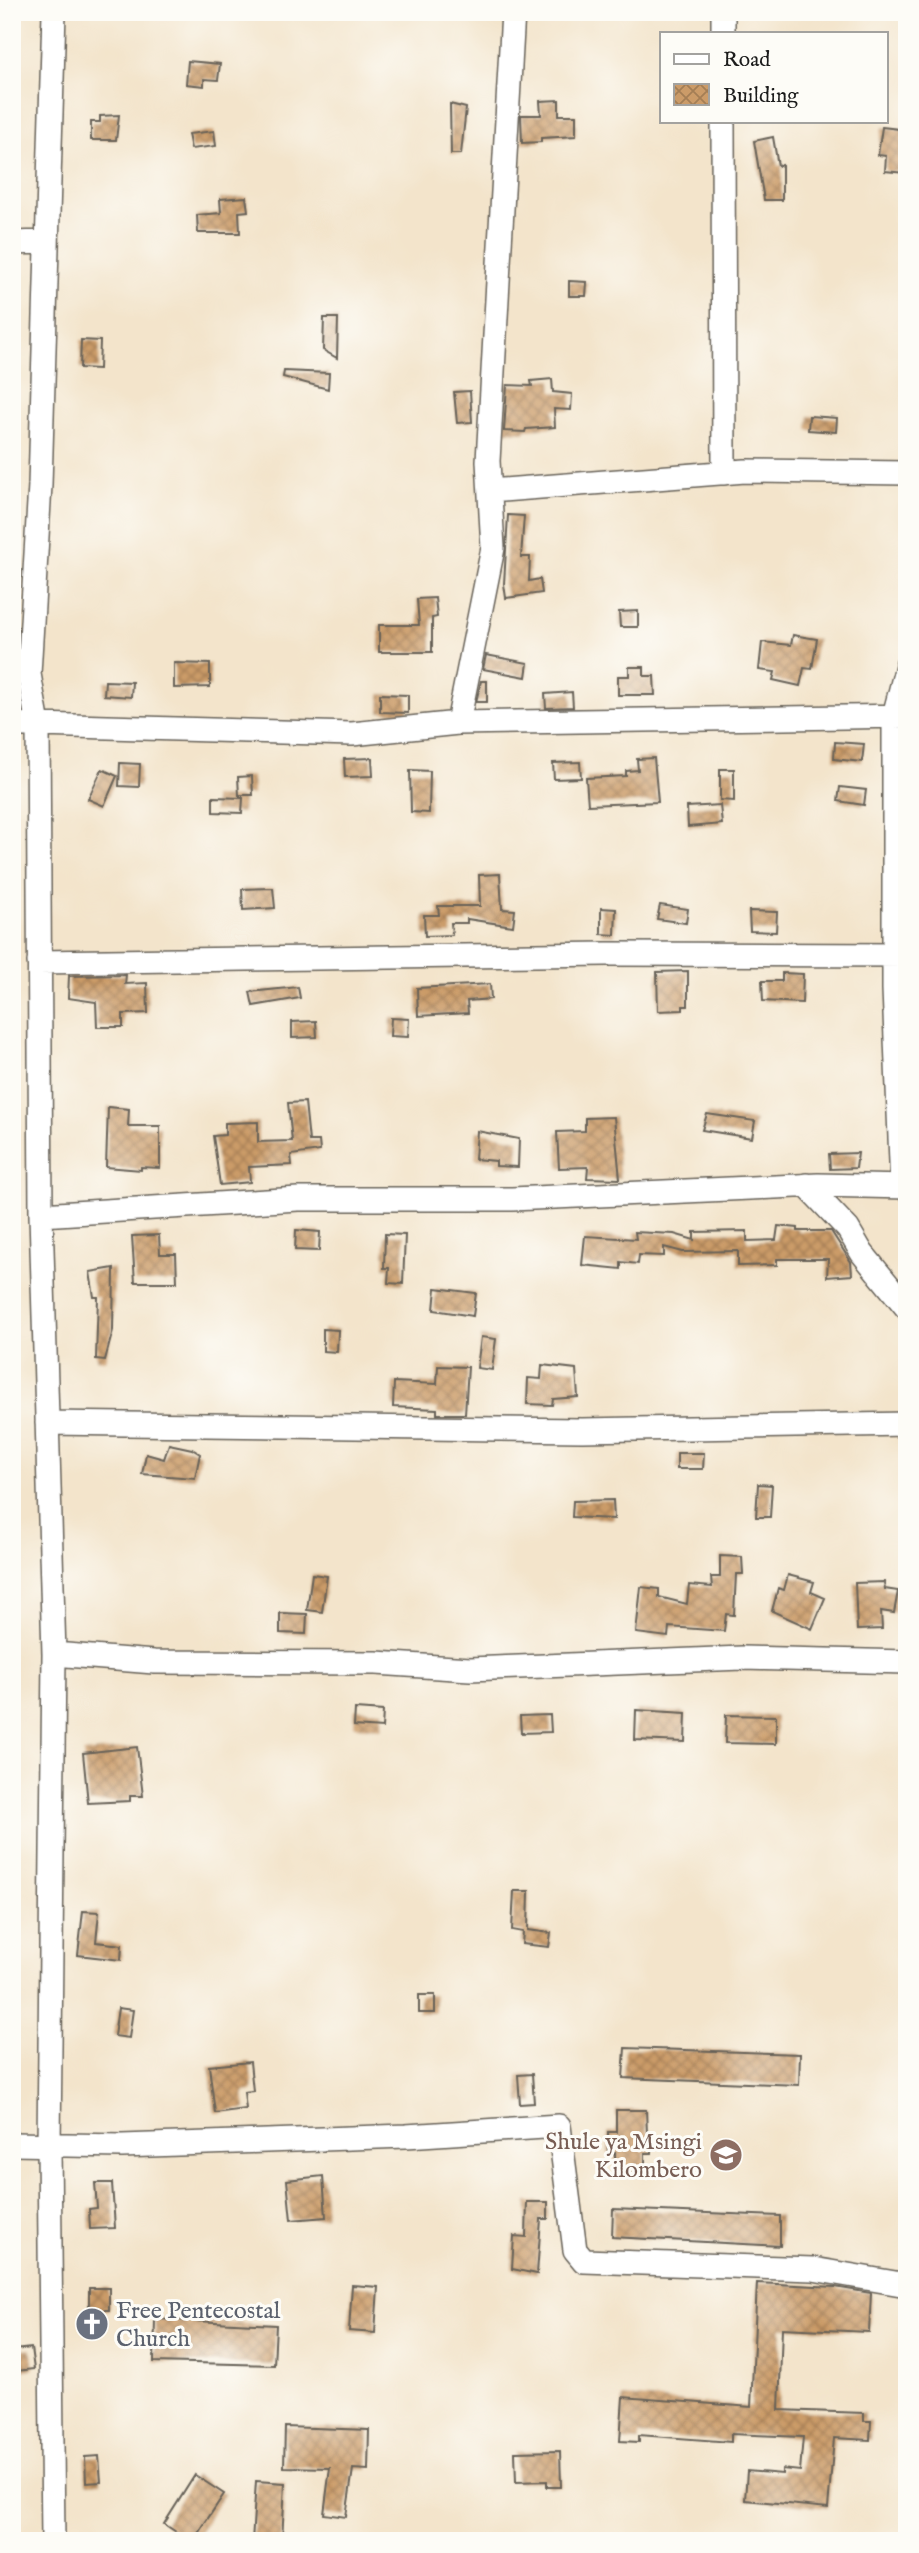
<svg xmlns="http://www.w3.org/2000/svg" width="919" height="2553" font-family="'IM FELL English',serif">
<style>
.building{fill:url(#building-cross-hatch)}
.lines{fill:none;stroke-linecap:round;stroke-linejoin:round}
.minor-casing{stroke:#676259;stroke-width:26}
.minor{stroke:#fff;stroke-width:23}
.labels{text-anchor:middle;stroke-width:6;stroke-linejoin:round;paint-order:stroke}
.education-label{font-size:24px;fill:#785e54;stroke:#fdfcf7;text-anchor:end}
.worship-label{font-size:24px;fill:#5b616d;stroke:#fdfcf7;text-anchor:start}
</style>
<defs>
<pattern id="building-cross-hatch" width="8" height="8" patternUnits="userSpaceOnUse" patternTransform="scale(1.75)"><rect width="8" height="8" fill="#cb9b68"/><path d="M0 0l8 8M0 8l8-8" fill="none" stroke="#a47e55"/></pattern>
</defs>
<rect width="100%" height="100%" fill="#fdfcf7"/>
<filter id="ink" filterUnits="userSpaceOnUse"><feTurbulence type="fractalNoise" baseFrequency=".0143" numOctaves="2"/><feDisplacementMap in="SourceGraphic" scale="14" xChannelSelector="R" yChannelSelector="G"/><feConvolveMatrix kernelMatrix="1 2 1 2 8 2 1 2 1" color-interpolation-filters="sRGB"/></filter>
<filter id="wash" filterUnits="userSpaceOnUse"><feTurbulence type="fractalNoise" baseFrequency=".00686" numOctaves="4" result="noise"/><feDisplacementMap in="SourceGraphic" scale="28" xChannelSelector="R" yChannelSelector="G"/><feGaussianBlur stdDeviation="1.57" result="paint"/><feColorMatrix in="noise" values="0 0 0 0 0 0 0 0 0 0 0 0 0 0 0 0 0 1.4 0 .05"/><feComposite in="paint" operator="in"/></filter>
<g filter="url(#wash)">
<rect width="100%" height="100%" fill="#f3e4cb"/>
<g id="blocks">
<path class="building" d="M188 61 220 64 218 80 204 79V86L186 84Z
M559 100V115H576V136L541 138V142L522 143 521 115H541L540 101Z
M450 104 466 108 461 154H451Z
M119 115 116 140H91V122H100V116Z
M882 127 907 130 905 173 885 171 886 156 878 155Z
M214 131 216 146 191 149 188 134Z
M773 137 778 166 782 165V200H764L754 141Z
M246 197 248 211 239 212 240 233H198L197 215 221 213 220 199Z
M569 281 587 282 586 296H569Z
M324 318H338L337 358 323 350Z
M81 340 100 341 99 369 80 368Z
M284 371 329 373 328 389 283 377Z
M552 379 553 392 572 394 571 410 554 409 555 427 526 429 525 432 504 431 507 385 532 386 531 381Z
M470 391 472 422 457 423 454 392Z
M809 416 837 418 836 432 808 430Z
M508 515 524 516 521 557H530L529 581 540 579 542 593 506 598 504 584Z
M435 598 437 617 432 618V652H379V625H419L417 599Z
M638 611V627H620L619 612Z
M793 635 817 639 812 669 804 668 800 686 773 680 775 672 759 670 762 642 791 645Z
M486 655 528 663 526 677 483 669Z
M174 663 210 664V687L174 688Z
M629 667H644V676H654L655 695H618V676H629Z
M105 681 132 682 131 697 104 695Z
M481 681H487V702H476Z
M572 692 573 707 546 708 545 694Z
M380 694 408 695V713L380 712Z
M835 742 864 744 862 762 834 759Z
M372 758 373 776 345 777 344 759Z
M654 758 658 802 588 805 586 778 626 776V771L638 770 637 759Z
M580 762 581 778 554 779 553 763Z
M120 763 140 764 139 787 119 786Z
M102 769 117 776 104 806 88 799Z
M720 769H734V801L720 800Z
M410 770 430 771 429 813 411 812Z
M252 776 253 795H239L238 777Z
M840 787 866 790 864 805 838 801Z
M213 797 243 798 242 813 213 812Z
M720 805 722 824 688 827 687 807Z
M500 874 502 909 515 910 513 926 467 919V923H451L452 935 425 936 424 915H439L438 906H480L479 875Z
M273 888 275 908 243 910 242 889Z
M660 905 688 909 686 923 657 919Z
M601 908 616 909 615 935 601 934Z
M749 911 777 912 776 932 750 931Z
M688 971V1006H683V1010L658 1011 657 972Z
M782 973 803 974 802 1003 763 1001 762 981H782Z
M126 975 125 984 147 983 148 1013 123 1014V1027H97L96 1002 68 998 69 976Z
M490 984 491 999 467 1001 468 1013 418 1016 417 988Z
M298 987 300 998 253 1006 250 992Z
M391 1018 409 1019 408 1037 390 1036Z
M316 1021 317 1037 292 1038V1022Z
M305 1102 309 1141H319L320 1151 291 1155 292 1165 249 1167 250 1182 220 1185 213 1136 225 1135V1123L258 1122V1142L292 1141 288 1103Z
M108 1107 129 1109 128 1126H160V1168L141 1167V1170L106 1167Z
M707 1114 755 1121 752 1138 702 1130Z
M614 1117 620 1179 587 1178 588 1167 559 1168 557 1132 585 1131V1118Z
M477 1131 519 1139 518 1167 496 1166V1161L475 1159Z
M858 1153 856 1168 830 1169 829 1154Z
M778 1226 798 1228V1231H831L851 1262 852 1275 827 1277 828 1259H777V1265L738 1266V1251L683 1252 664 1247V1256L639 1255 638 1264 621 1262V1269L582 1265 585 1236 636 1239 635 1232 674 1234 694 1240V1232L747 1231V1241L776 1240Z
M296 1230 320 1232 319 1251 295 1250Z
M385 1234 405 1235 403 1284 388 1283 389 1268H384Z
M159 1235 160 1254H176L177 1282H135L132 1236Z
M114 1268 113 1330 105 1360 96 1359 98 1297H94L90 1272Z
M436 1288 476 1293 473 1316 434 1310Z
M323 1329 338 1330 337 1352 323 1351Z
M481 1337 496 1339 492 1370 477 1368Z
M542 1365 576 1369 578 1397 553 1399 552 1405 527 1404 528 1378 541 1379Z
M438 1366 468 1367 465 1414H437V1409L393 1407 394 1382 437 1384Z
M169 1444 192 1449 200 1454 195 1478 142 1474 146 1454 164 1459Z
M677 1453H704L703 1469H677Z
M758 1484 772 1485 770 1517H756Z
M613 1500 614 1519 572 1517 573 1501Z
M720 1556 742 1557 743 1574H736L734 1615 726 1614 724 1631 669 1627 668 1637 636 1633 641 1587 659 1589V1597L687 1604 689 1585 712 1587 711 1577H720Z
M312 1574 327 1576 322 1612 307 1610Z
M788 1575 814 1582 811 1592 825 1598 812 1629 772 1611 778 1588 784 1590Z
M884 1582 885 1589 898 1591 894 1613 881 1611 882 1629 857 1630 855 1583Z
M280 1613 307 1614 306 1634 280 1633Z
M355 1709 383 1711 382 1728 354 1726Z
M636 1710 686 1713 685 1742 635 1740Z
M550 1715 551 1732 521 1733 520 1716Z
M726 1715 776 1716V1744L725 1743Z
M137 1747 143 1796H130V1801L88 1803 83 1753Z
M514 1891H529L528 1930 551 1933 549 1947 522 1944 523 1932 512 1930Z
M83 1911 99 1912 96 1942 122 1945 121 1960 78 1955Z
M419 1995H435V2013H419Z
M118 2008 133 2010 129 2038 114 2036Z
M625 2048 800 2054 799 2085 623 2078Z
M250 2062 253 2091 244 2092 246 2109 215 2113 209 2066Z
M532 2074 534 2103 520 2104 518 2075Z
M616 2110H646L647 2133H652V2153H645V2174H615V2153L608 2154V2132H616Z
M323 2176 326 2217 291 2220 287 2180Z
M95 2183H112L115 2228 90 2229 89 2209 97 2208Z
M527 2202H548V2219H541L537 2274 512 2269 514 2236 526 2237Z
M613 2209 780 2216V2246L612 2237Z
M757 2283 835 2287 871 2293 869 2332 782 2328 779 2410 864 2413V2421H871L870 2440 834 2438 828 2508 745 2500 747 2471 782 2474V2469L800 2471 803 2437 731 2434V2442L639 2435V2442L620 2441 623 2397 751 2407Z
M352 2285 378 2287 375 2333 349 2331Z
M89 2288H109V2310H89Z
M155 2319 276 2325 274 2365 154 2362Z
M31 2348 34 2369 16 2371 14 2350Z
M285 2427 369 2430 368 2470 353 2469 346 2517 324 2514 330 2468 284 2467Z
M560 2451 561 2487H547V2481L516 2482 515 2452Z
M99 2456 101 2482 86 2483 85 2457Z
M195 2475 224 2494 193 2541H190L164 2524Z
M256 2481 285 2483 282 2541H252Z"/>
</g>
</g>
<g filter="url(#ink)">
<use href="#blocks" fill-opacity="0" stroke="#676259" stroke-width="2"/>
<g class="lines">
<defs>
<path id="minor" d="M54 12 40 485 29 674 38 725 352 734 458 723 907 716
M723 33V12
M723 121 724 473
M12 243 45 242
M490 491 745 471 907 473
M458 723 493 548 488 461 513 12
M12 725H38L41 1215 54 1654 49 2146 53 2541
M39 962 607 954 907 955
M806 1185 848 1229 862 1253 907 1308
M902 1187 894 989V716L907 666
M41 1215 298 1199H512L818 1185 907 1187
M47 1423 582 1430 907 1424
M54 1654 154 1662 376 1663 470 1669 742 1658 907 1662
M12 2144 122 2146 406 2136 559 2126 575 2250 584 2261 813 2269 907 2285"/>
</defs>
<use href="#minor" class="minor-casing"/>
<use href="#minor" class="minor"/>
</g>
</g>
<defs>
<symbol id="school-disc" viewBox="-11 -11 22 22"><circle r="9.5" fill="#8d6e63" stroke="#fdfcf7"/><path d="M0-5L7-2L0 1L-7-2ZM-4 1L0 2.5L4 1V4Q0 6-4 4Z" fill="#fff"/></symbol>
<symbol id="church-disc" viewBox="-11 -11 22 22"><circle r="9.5" fill="#6b7280" stroke="#fdfcf7"/><path d="M-1.2-6h2.4v3.5h3.3v2.4h-3.3V6h-2.4V-.1h-3.3v-2.4h3.3Z" fill="#fff"/></symbol>
</defs>
<g fill-rule="evenodd">
<use href="#school-disc" x="707" y="2136" width="38" height="38"/>
<use href="#church-disc" x="73" y="2305" width="38" height="38"/>
</g>
<g class="labels">
<g class="education-label">
<text x="702" y="2149">Shule ya Msingi<tspan x="702" dy="28">Kilombero</tspan></text>
</g>
<g class="worship-label">
<text x="116" y="2318">Free Pentecostal<tspan x="116" dy="28">Church</tspan></text>
</g>
</g>
<rect width="919" height="2553" fill="none" stroke="#fdfcf7" stroke-width="42"/>
<rect x="660" y="32" width="228" height="91" fill="#fdfcf7" stroke="#a3a29f" stroke-width="2"/>
<rect x="674" y="54" width="35" height="10" fill="#ffffff" stroke="#a3a29f" stroke-width="2"/>
<text x="723" y="66" font-size="21" fill="#1c1c1c">Road</text>
<rect x="674" y="84" width="35" height="21" fill="url(#building-cross-hatch)" stroke="#a3a29f" stroke-width="2"/>
<text x="723" y="102" font-size="21" fill="#1c1c1c">Building</text>
</svg>
